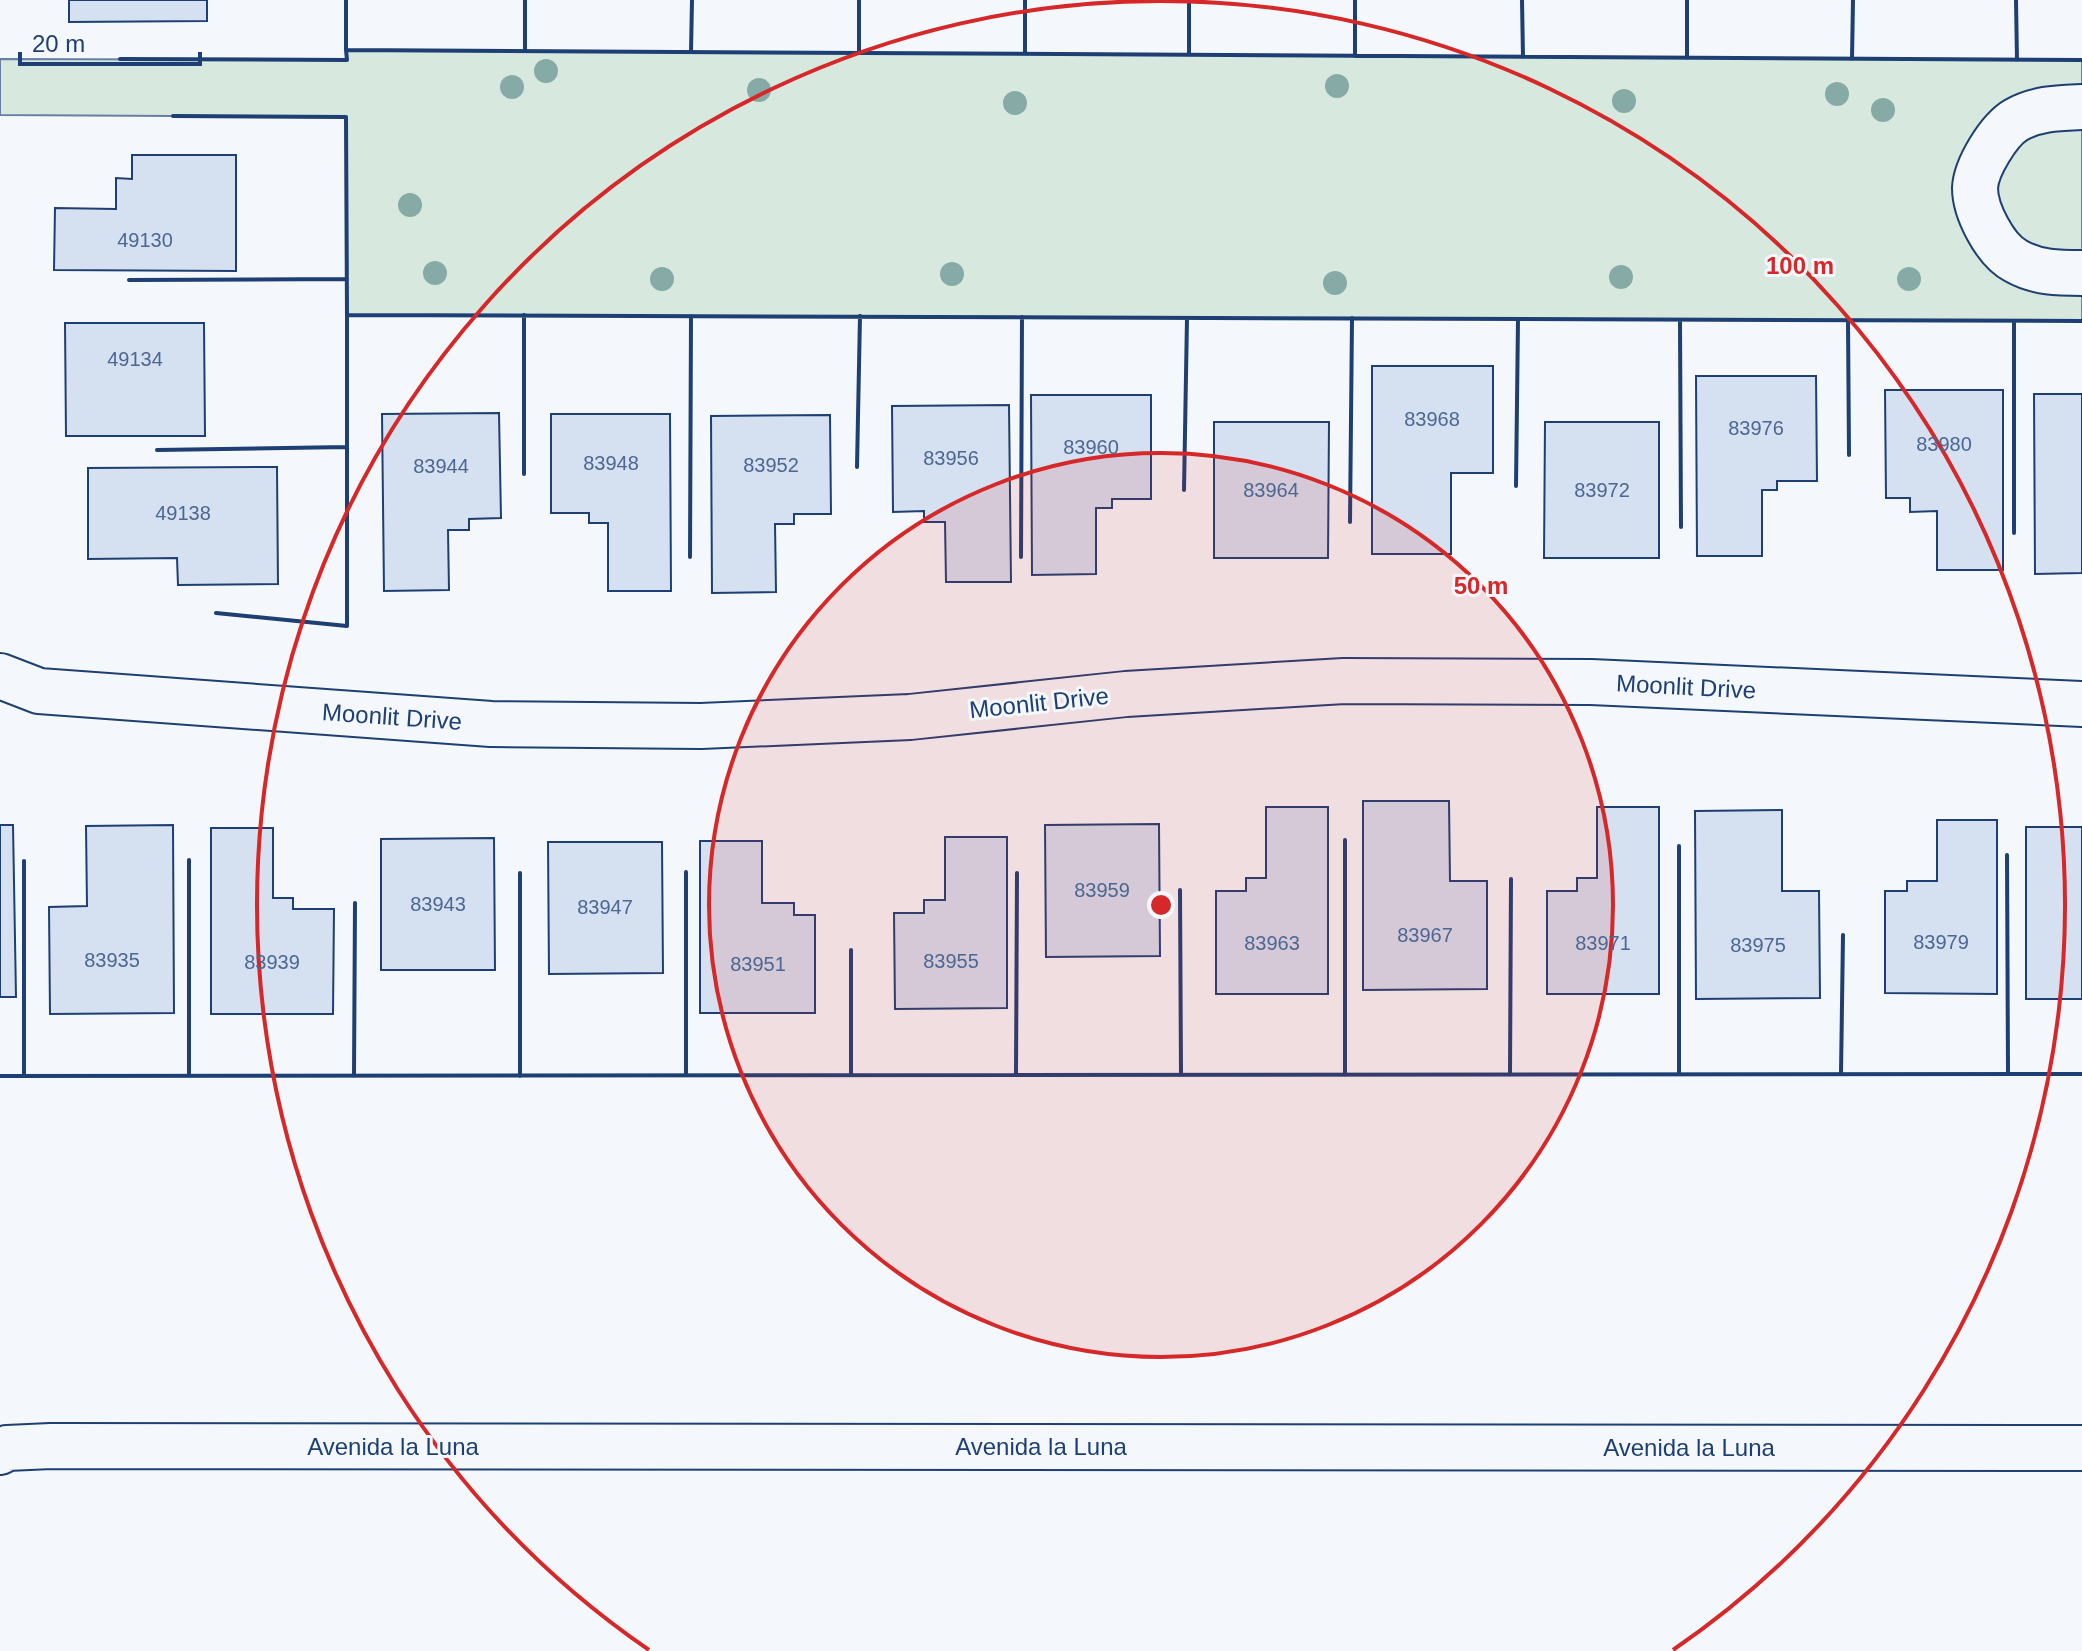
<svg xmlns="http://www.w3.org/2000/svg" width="2082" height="1651" font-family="Helvetica,sans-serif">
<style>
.green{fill:#d7e8df;stroke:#687fa3;stroke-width:2}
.building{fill:#d5e0f0;stroke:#1d3f73;stroke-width:2}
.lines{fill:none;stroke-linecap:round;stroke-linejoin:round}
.street-casing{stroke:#1d3f73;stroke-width:48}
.street{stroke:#f4f7fb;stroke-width:44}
.wall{stroke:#1d3f73;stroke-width:4}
.tree{fill:#86aba6}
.ring{fill:none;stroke:#d62828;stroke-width:4}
.labels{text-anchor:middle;stroke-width:6;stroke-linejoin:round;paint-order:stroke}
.number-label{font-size:20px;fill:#4b6792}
.street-label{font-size:24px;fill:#1d3f73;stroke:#f4f7fb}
.centre{fill:#d62828;stroke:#f4f7fb;stroke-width:4}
.ring-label{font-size:24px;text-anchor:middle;font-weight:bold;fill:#d62828;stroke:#f4f7fb;stroke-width:6;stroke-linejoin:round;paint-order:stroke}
</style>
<rect width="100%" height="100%" fill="#f4f7fb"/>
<path class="green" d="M346 50 2082 60V321L347 315 346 117 0 115V59L346 60Z"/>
<path class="building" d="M69 0H207V21L69 22Z
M132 155H236V271L54 270 55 208 116 209V178L132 179Z
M65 323H204L205 436H66Z
M1372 366H1493V473H1451V554H1372Z
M1696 376H1816L1817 481H1777V490H1762V556H1697Z
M1885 390H2003V570H1937V511L1910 512V498H1886Z
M2034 394H2082V573L2035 574Z
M1031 395H1151V499H1112V508H1096V574L1032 575Z
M1009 405 1011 582H946L945 522H924V511L893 512 892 406Z
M499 413 501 518 469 519V530H448L449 590 384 591 382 414Z
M551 414H670L671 591H608V523H589V513H551Z
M830 415 831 514H794V524H775L776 592 712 593 711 416Z
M1214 422H1329L1328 558H1214Z
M1545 422H1659V558H1544Z
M277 467 278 584 178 585 177 558 88 559V468Z
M1363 801H1449L1450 881H1487V989L1363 990Z
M1266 807H1328V994H1216V891H1246V878H1266Z
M1597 807H1659V994H1547V891H1577V878H1597Z
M1782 810V891H1819L1820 998 1696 999 1695 811Z
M1937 820H1997V994L1885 993V891H1907V881H1937Z
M1159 824 1160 956 1046 957 1045 825Z
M0 825H13L16 997H0Z
M173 825 174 1013 50 1014 49 907 87 906 86 826Z
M2026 827H2082V999H2026Z
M211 828H273V898H293V909H334L333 1014H211Z
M945 837H1007V1008L895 1009 894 913H924V900H945Z
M494 838 495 970H381V839Z
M700 841H762V903H794V915H815V1013H700Z
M548 842H662L663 973 549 974Z"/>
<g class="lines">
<defs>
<path id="street" d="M2082 107C2059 108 2037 108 2016 120 1999 130 1976 167 1975 188 1975 211 1995 250 2016 261 2037 273 2059 273 2082 273
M0 676 39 691 491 724 701 726 910 717 1126 694 1344 681 1591 682 2082 704
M0 1452 7 1448 51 1446 2082 1448"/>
</defs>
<use href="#street" class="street-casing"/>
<use href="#street" class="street"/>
<path class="wall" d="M346 0V50
M525 0V51
M1025 0V54
M1189 0V55
M1355 0V56
M1522 0 1523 57
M1687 0V58
M2016 0 2017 60
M691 52 692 0
M859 53V0
M120 59 347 60 346 50 2082 60
M1852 59 1853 0
M173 116 346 117 347 315 2082 321
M129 280 346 279
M524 315V474
M1680 320 1681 527
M1848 320 1849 455
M2014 321V533
M157 450 347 447
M857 467 860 316
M1516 486 1518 319
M1184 490 1187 318
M1350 522 1352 318
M690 557 691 316
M1021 557 1022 317
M216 613 347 626V315
M1345 840V1075
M1679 846V1074
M2007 855 2008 1074
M189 860V1076
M24 861V1076
M520 873V1076
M1180 890 1181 1075
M851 950V1075
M1841 1074 1843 935
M686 1075V872
M1016 1075 1017 873
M1510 1075 1511 879
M0 1076 2082 1074
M354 1076 355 903"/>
</g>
<g class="tree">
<circle cx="546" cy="71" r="12"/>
<circle cx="1337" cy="86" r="12"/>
<circle cx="512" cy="87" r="12"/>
<circle cx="759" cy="90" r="12"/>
<circle cx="1837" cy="94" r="12"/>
<circle cx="1624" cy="101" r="12"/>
<circle cx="1015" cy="103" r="12"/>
<circle cx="1883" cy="110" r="12"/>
<circle cx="410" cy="205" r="12"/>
<circle cx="435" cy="273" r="12"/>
<circle cx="952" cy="274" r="12"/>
<circle cx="1621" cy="277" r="12"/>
<circle cx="662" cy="279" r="12"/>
<circle cx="1909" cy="279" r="12"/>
<circle cx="1335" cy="283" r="12"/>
</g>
<circle cx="1161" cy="905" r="452" fill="#d62828" fill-opacity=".12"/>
<g class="ring">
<circle cx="1161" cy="905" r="452"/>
<path d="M649 1650A904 904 0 1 1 1673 1650"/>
</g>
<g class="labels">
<g class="number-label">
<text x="145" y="247">49130</text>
<text x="135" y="366">49134</text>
<text x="1432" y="426">83968</text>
<text x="1756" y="435">83976</text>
<text x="1944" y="451">83980</text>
<text x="1091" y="454">83960</text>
<text x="951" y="465">83956</text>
<text x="611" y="470">83948</text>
<text x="771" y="472">83952</text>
<text x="441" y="473">83944</text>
<text x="1271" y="497">83964</text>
<text x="1602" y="497">83972</text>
<text x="183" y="520">49138</text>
<text x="1102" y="897">83959</text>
<text x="438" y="911">83943</text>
<text x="605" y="914">83947</text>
<text x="1425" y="942">83967</text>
<text x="1941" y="949">83979</text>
<text x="1272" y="950">83963</text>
<text x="1603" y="950">83971</text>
<text x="1758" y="952">83975</text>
<text x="112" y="967">83935</text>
<text x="951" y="968">83955</text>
<text x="272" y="969">83939</text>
<text x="758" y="971">83951</text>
</g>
<g class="street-label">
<text transform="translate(1686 687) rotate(3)" y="8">Moonlit Drive</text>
<text transform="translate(1039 703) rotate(-6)" y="8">Moonlit Drive</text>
<text transform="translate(392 717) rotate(4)" y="8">Moonlit Drive</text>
<text x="393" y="1455">Avenida la Luna</text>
<text x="1041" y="1455">Avenida la Luna</text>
<text x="1689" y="1456">Avenida la Luna</text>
</g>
</g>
<circle cx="1161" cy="905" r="12" class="centre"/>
<g class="ring-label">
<text x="1800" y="274">100 m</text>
<text x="1481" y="594">50 m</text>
</g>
<path d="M20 52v12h180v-12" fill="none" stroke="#1d3f73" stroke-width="4"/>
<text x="32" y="52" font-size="24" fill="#1d3f73" stroke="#f4f7fb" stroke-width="6" paint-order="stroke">20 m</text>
</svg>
